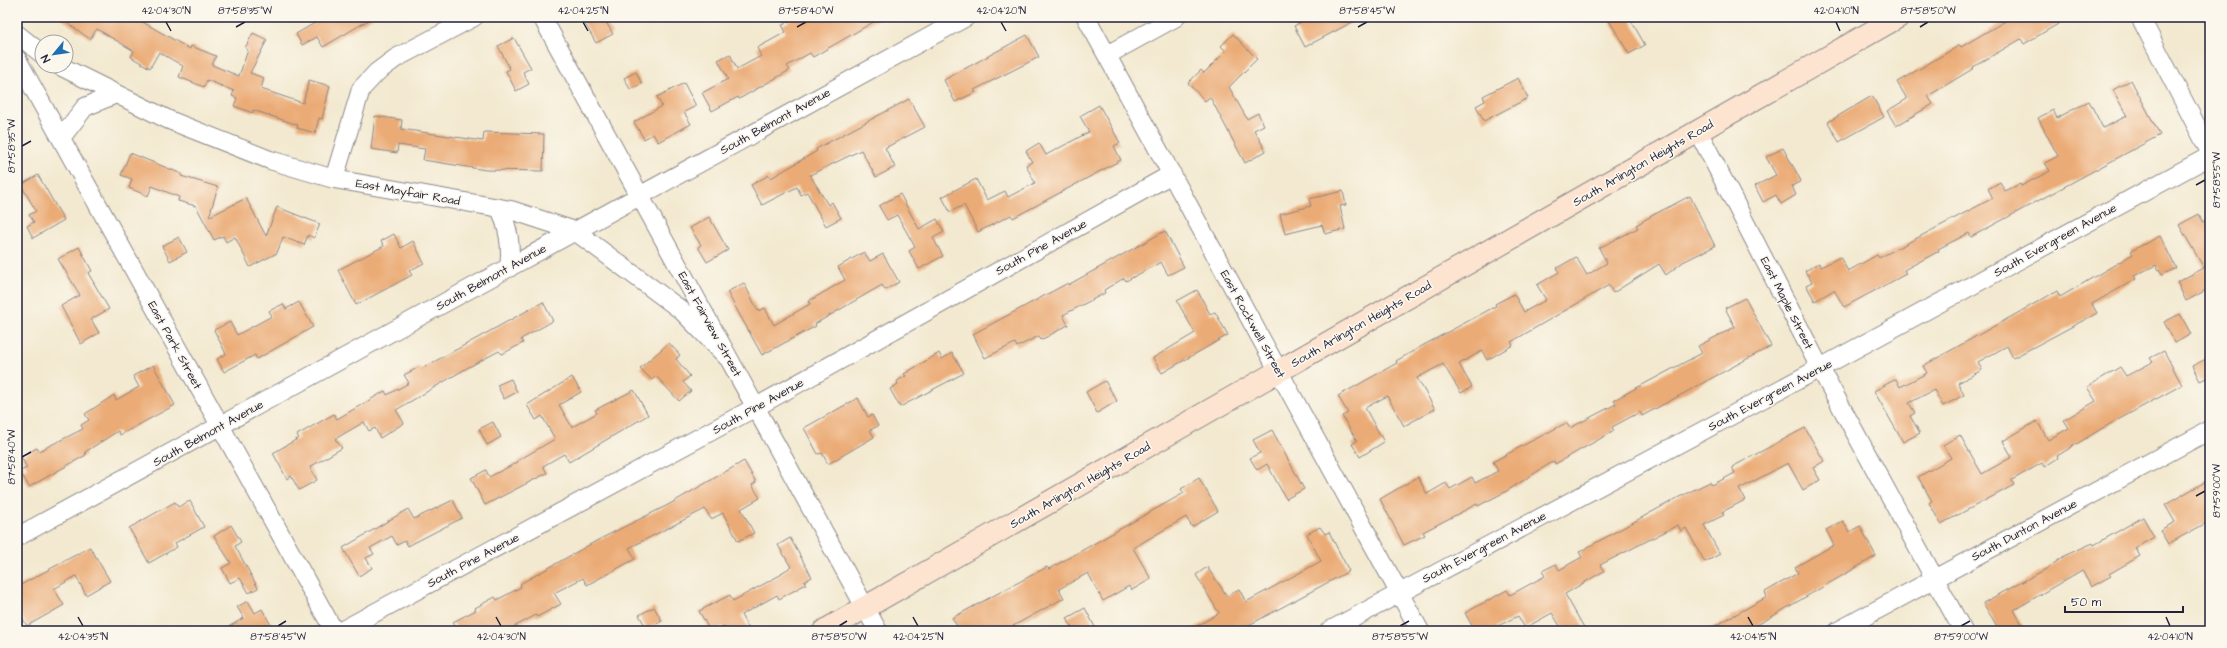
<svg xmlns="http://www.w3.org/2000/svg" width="2227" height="648" font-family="'Architects Daughter',sans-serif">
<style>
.building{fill:#ebab76}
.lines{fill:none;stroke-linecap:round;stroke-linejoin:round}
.minor-casing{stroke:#8a8686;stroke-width:20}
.secondary-casing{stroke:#8a8686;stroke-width:24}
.minor{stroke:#fff;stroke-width:18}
.secondary{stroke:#fde4d0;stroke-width:22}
.ticks{fill:none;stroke:#22223b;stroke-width:1.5}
.labels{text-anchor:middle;stroke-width:3.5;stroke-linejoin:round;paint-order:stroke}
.street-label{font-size:12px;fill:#22223b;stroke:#fbf7ec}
.neatline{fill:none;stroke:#22223b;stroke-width:1.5}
.ticks-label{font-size:10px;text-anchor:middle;fill:#22223b}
</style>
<rect width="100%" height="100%" fill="#fbf7ec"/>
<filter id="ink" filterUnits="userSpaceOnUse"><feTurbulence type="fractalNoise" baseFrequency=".025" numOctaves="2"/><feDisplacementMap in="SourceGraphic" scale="8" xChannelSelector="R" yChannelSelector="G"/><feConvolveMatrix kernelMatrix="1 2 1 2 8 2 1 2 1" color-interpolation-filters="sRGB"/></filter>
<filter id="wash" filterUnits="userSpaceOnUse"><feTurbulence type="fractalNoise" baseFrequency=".012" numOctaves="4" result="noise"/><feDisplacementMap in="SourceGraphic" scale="16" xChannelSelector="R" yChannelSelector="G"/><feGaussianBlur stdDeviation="0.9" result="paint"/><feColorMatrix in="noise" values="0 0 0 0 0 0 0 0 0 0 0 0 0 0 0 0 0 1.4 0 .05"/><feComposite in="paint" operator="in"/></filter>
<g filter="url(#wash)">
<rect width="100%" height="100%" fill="#f3e9d0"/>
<g id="blocks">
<path class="building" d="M59 17H134L190 49 191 46 216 56 212 65 239 76 248 50 245 48 253 33 267 40 250 73 264 78 261 89 303 103 309 80 330 86 322 119 319 118 315 133 297 128 298 125 253 110V113L234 106 237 98 232 96 234 91 207 80 204 87 179 77 183 66 159 52 150 68 131 57 134 51 97 29 90 39Z
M325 17H374L323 47 317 37 302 45 296 34Z
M581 17H603L613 34 596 43Z
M797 17H882L813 57 810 53 787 66 790 70 739 99 738 97 712 111 702 93 728 79 718 60 730 54 737 69 761 56 757 48 786 32 782 25Z
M1311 17H1362L1305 47 1294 26Z
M1607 17H1629L1645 45 1629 54Z
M2012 17H2070L2024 44 2021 39 1973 67 1974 68 1928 96 1933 104 1896 126 1887 111 1907 99 1897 82 1960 45 1961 47Z
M1233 34 1257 59 1229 87 1247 119 1258 113 1264 125 1254 130 1266 151 1245 163 1210 97 1205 101 1188 83 1201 70 1204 73 1226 51 1221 46Z
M1027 35 1039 57 974 90 976 92 955 102 944 80Z
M514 38 531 68 523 72 529 84 516 91 506 71 510 69 498 46Z
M636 72 642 84 630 89 624 78Z
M1518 78 1528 98 1484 121 1476 106 1485 101 1483 96Z
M2131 80 2160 135 1971 237 1969 233 1938 249 1939 251 1904 270 1906 274 1844 307 1834 290 1815 301 1806 285 1812 282 1805 271 1819 263 1821 267 1840 257 1848 271 1877 255 1879 258 1993 198 1988 189 2000 182 2005 191 2020 184 2021 186 2050 171 2045 163 2058 156 2038 118 2053 110 2057 118 2089 101 2103 128 2127 116 2113 90Z
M684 83 696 106 684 112 691 124 658 142 653 134 644 139 634 122 662 106 657 97Z
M1872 96 1884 117 1839 142 1828 122Z
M909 99 925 127 885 148 895 167 876 177 861 150 810 175 828 205 832 202 841 218 826 226 807 192 801 195 797 187 762 205 751 185 769 175 771 178 817 151 816 149Z
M1099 105 1120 143 1114 146 1121 160 1013 218 1011 215 978 232 964 205 950 212 942 197 976 179 987 200 1005 191 1008 197 1035 183 1026 165 1032 162 1026 151 1039 143 1046 155 1089 132 1080 116Z
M375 116 402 120 401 129 483 141 484 132 544 134 543 171 486 170 423 160 425 149 398 145 397 153 371 149Z
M1783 148 1801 181 1792 186 1796 195 1781 204 1776 195 1763 202 1755 186 1776 175 1766 157Z
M130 153 182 174 181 176 218 187 209 217 246 198 266 236 277 207 320 224 314 238 308 235 304 245 283 237 277 253 250 267 235 237 226 242 223 236 214 240 196 206 178 201 179 197 152 186 148 196 129 188 132 179 121 175Z
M38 175 64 220 33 238 27 226 34 222 29 215 36 211 21 185Z
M1343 191 1346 205 1340 206 1345 229 1325 234 1322 225 1285 234 1280 214 1311 206 1309 199Z
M900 194 919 229 937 219 944 232 933 238 943 256 919 269 909 251 915 247 897 215 887 220 879 206Z
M1690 196 1715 246 1683 262 1666 275 1659 264 1613 293 1609 285 1511 342 1513 345 1487 360 1482 351 1459 364 1472 387 1461 393 1443 364 1417 378 1435 409 1404 426 1387 396 1365 408 1384 442 1360 457 1352 444 1357 441 1342 416 1348 413 1338 396 1397 363 1396 361 1422 346 1496 306 1495 304 1514 294 1524 312 1546 300 1537 285 1559 272 1557 268 1576 257 1587 275 1607 263 1599 248 1638 228 1636 225 1655 214Z
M2199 214 2203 222 2210 218V288L2186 301 2177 282 2204 268 2179 225Z
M709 217 728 250 707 262 698 247 701 245 690 228Z
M1165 231 1184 267 1168 275 1161 262 1126 281 1124 278 1104 290 1105 293 1063 315 1068 325 1041 340 1039 336 1017 347 1015 343 985 358 973 334 1068 283V285Z
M394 234 401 248 413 241 424 263 409 271 412 275 356 305 338 270 384 246 381 241Z
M2160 236 2176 268 2162 275 2156 265 2134 276 2136 279 2092 304 2097 313 2060 333 2013 358 2007 346 1978 362 1982 370 1958 383 1964 395 1943 406 1934 390 1909 403 1915 413 1910 416 1920 433 1903 442 1874 391 1896 379 1900 387 1927 373 1923 366 2057 291 2060 297 2133 254 2131 251Z
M179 237 187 252 170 261 162 246Z
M79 247 92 271 88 273 109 309 91 319 99 333 81 344 61 306 80 295 58 259Z
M864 252 870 261 883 254 899 282 885 290 882 285 815 324 816 326 762 355 727 292 744 283 758 311 765 308 774 325 810 304 809 301 845 280 838 267Z
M1197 290 1210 314 1215 312 1228 335 1162 373 1153 358 1195 333 1177 301Z
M1745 298 1771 346 1642 416 1640 412 1612 427 1614 431 1555 464 1554 461 1505 492 1478 506 1477 504 1423 532 1425 535 1404 545 1380 499 1418 477 1427 494 1446 483 1450 489 1472 477 1475 483 1498 471 1493 462 1507 454 1566 423 1570 428 1616 404 1614 400 1702 353 1698 346 1735 327 1725 308Z
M299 302 313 327 257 359 255 355 224 372 217 359 226 354 214 330 230 322 237 335 272 316 269 311 283 304 286 309Z
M543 302 553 321 521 339 523 343 502 354 499 351 467 368 396 410 404 423 380 438 375 428 369 431 364 422 335 439 342 448 310 467 317 480 299 490 291 476 287 479 273 453 299 438 297 435 334 414 337 419 385 391 387 395 409 383 404 375 419 367 421 369Z
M2180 314 2191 334 2175 343 2164 322Z
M669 343 680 355 676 359 690 376 683 382 691 391 679 401 656 376 652 380 640 368Z
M2164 351 2182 385 2101 429 2057 456 2058 458 2044 467 2042 463 2012 480 2014 485 1941 524 1929 503 1932 501 1918 477 1951 458 1943 445 1960 435 1982 474 2012 457 2003 441 2037 421 2048 440 2069 428 2064 420 2096 401 2087 387 2120 367 2126 376 2153 362 2150 358Z
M939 353 942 359 952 353 964 373 900 407 890 389 898 384 897 381 906 376 904 374Z
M2210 357V376L2200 381 2192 366Z
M153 365 175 405 120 435 118 431 85 452 86 455 29 487 20 471 27 468 21 456 37 448 39 451 83 429 81 425 89 420 85 414 114 395 116 400 139 387 133 376Z
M572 377 581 392 559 405 572 427 597 413 595 410 634 390 648 415 569 462 564 454 543 466 547 473 485 505 471 478 486 470 489 477 518 462 517 461 555 439 542 416 536 420 527 405Z
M511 379 517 392 504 399 497 385Z
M1105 381 1117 401 1097 413 1086 392Z
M858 398 868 417 872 415 878 426 870 430 874 437 828 464 822 453 818 454 804 428Z
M493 422 501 437 487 445 479 429Z
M1805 428 1824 461 1813 468 1820 480 1803 490 1788 463 1739 489 1745 500 1722 512 1724 515 1704 525 1720 554 1705 562 1686 528 1681 531 1678 525 1600 565 1604 571 1565 594 1586 631H1563L1552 613 1525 628 1518 616 1496 627 1498 631H1475L1465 613 1507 590 1510 595 1545 576 1542 571 1556 564 1559 570 1582 557 1579 552 1681 496 1710 482 1712 485 1735 473 1732 467Z
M1272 430 1304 489 1286 499 1267 464 1257 470 1250 458 1260 453 1253 440Z
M744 461 756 482 752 485 760 498 741 509 754 533 738 541 723 513 711 519 705 509 629 548 635 559 587 585 583 578 554 593 561 604 537 617 536 615 506 631H457L453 622 476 610 475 608 495 597 497 600 521 587 520 584 598 540 668 505Z
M1199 478 1218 511 1192 527 1186 517 1133 548 1151 579 1132 590 1129 586 1103 601 1088 573 1059 589 1064 598 1004 631H960L952 618 1047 567 1049 569 1184 493 1181 489Z
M2210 479V521L2168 544 2160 530 2175 522 2165 505Z
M453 500 462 518 408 546 405 541 397 545 392 536 370 548 374 554 366 558 372 568 359 576 343 548 408 509 414 519Z
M190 501 204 527 175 543 177 547 149 563 129 528 175 502 178 507Z
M2143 517 2154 537 2135 548 2140 556 2109 574 2111 576 2091 587 2082 570 2014 610 2026 631H2000L1983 603 2046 569 2066 555 2093 543 2094 545Z
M1843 521 1849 532 1860 526 1876 556 1747 631H1706L1767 597 1765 592 1798 573 1795 567 1834 545 1826 530Z
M231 525 241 542 235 546 258 588 249 593 240 578 230 583 222 568 231 563 214 536Z
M1320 527 1325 534 1329 532 1349 571 1238 631H1189L1219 613 1196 575 1207 567 1227 596 1239 589 1246 602 1321 561 1307 534Z
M790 538 812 577 804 582 806 584 779 599 777 595 741 615 750 631H726L723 626 715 631H710L699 611 730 595 733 601 782 574 781 573 791 567 778 545Z
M90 547 110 581 86 595 76 576 54 589 64 605 27 626 17 608V587Z
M248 601 255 613 262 609 271 625 260 631H221L244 618 237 607Z
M654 607 662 621 647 629 639 615Z
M1085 608 1097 631H1073L1067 618Z"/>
</g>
</g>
<g filter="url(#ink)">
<use href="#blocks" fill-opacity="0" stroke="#8a8686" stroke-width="1"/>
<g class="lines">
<defs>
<path id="minor" d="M542 17 878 631
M1086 17 1420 631
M2140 17 2210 152
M17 34 42 54
M1107 55 1176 17
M17 59 334 631
M60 66 169 120 270 160 334 179 511 210 575 231 681 310 729 359
M1698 131 1820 368 1963 631
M61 138 85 107 116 94
M334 179 361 89 377 72 396 58 474 17
M500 208C508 228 512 245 509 268
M17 537 966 17
M341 631 756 407 1172 174
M1329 631 1820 368 2210 156
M1838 631 2210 430"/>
<path id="secondary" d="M824 631 1898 17"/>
</defs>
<use href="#minor" class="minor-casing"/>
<use href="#secondary" class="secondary-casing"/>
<use href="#minor" class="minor"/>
<use href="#secondary" class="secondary"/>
</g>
</g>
<path class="ticks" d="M166 22 171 31M583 22 588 31M1001 22 1006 31M1836 22 1840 31M236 27 245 22M797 27 806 22M1358 27 1367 22M1920 27 1928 22M22 146 31 141M2196 185 2205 180M22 457 31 452M2196 496 2205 491M78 617 83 626M496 617 501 626M913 617 918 626M1748 617 1753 626M2166 617 2170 626M278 626 286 621M839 626 847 621M1400 626 1409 621M1961 626 1970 621"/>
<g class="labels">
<g class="street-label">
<text transform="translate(775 121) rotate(-29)" y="4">South Belmont Avenue</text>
<text transform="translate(1643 163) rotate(-30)" y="4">South Arlington Heights Road</text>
<text transform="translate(408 192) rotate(10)" y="4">East Mayfair Road</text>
<text transform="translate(2055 240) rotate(-29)" y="4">South Evergreen Avenue</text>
<text transform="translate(1041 247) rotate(-29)" y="4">South Pine Avenue</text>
<text transform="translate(491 277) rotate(-29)" y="4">South Belmont Avenue</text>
<text transform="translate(1787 303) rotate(63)" y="4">East Maple Street</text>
<text transform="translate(710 324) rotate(61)" y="4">East Fairview Street</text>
<text transform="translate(1253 324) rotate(61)" y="4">East Rockwell Street</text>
<text transform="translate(1361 324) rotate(-30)" y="4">South Arlington Heights Road</text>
<text transform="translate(175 345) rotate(61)" y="4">East Park Street</text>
<text transform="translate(1770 395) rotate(-28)" y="4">South Evergreen Avenue</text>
<text transform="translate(758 406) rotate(-29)" y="4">South Pine Avenue</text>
<text transform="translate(208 433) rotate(-29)" y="4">South Belmont Avenue</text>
<text transform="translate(1080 485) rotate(-30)" y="4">South Arlington Heights Road</text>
<text transform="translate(2024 530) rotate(-28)" y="4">South Dunton Avenue</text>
<text transform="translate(1484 547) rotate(-28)" y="4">South Evergreen Avenue</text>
<text transform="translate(473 560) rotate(-28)" y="4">South Pine Avenue</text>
</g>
</g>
<rect width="2227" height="648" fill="none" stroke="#fbf7ec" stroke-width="44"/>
<g transform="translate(54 54) rotate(241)"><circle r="19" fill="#fbf7ec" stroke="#a4a2a5"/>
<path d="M0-3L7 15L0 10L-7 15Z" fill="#1f6fb2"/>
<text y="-6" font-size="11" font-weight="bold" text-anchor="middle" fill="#22223b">N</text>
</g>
<path d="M2065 606v6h118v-6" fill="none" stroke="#22223b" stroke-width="2"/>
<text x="2071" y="606" font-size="12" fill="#22223b" stroke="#fbf7ec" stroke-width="3" paint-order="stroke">50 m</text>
<rect x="22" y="22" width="2183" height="604" class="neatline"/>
<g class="ticks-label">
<text x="166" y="14">42°04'30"N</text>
<text x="245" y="14">87°58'35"W</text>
<text x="583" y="14">42°04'25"N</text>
<text x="806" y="14">87°58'40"W</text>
<text x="1001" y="14">42°04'20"N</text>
<text x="1367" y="14">87°58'45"W</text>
<text x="1836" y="14">42°04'10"N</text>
<text x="1928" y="14">87°58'50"W</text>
<text transform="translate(11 146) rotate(-90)" y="4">87°58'35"W</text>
<text transform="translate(2216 180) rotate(-90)" y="4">87°58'55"W</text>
<text transform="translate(11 457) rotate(-90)" y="4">87°58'40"W</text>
<text transform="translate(2216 491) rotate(-90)" y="4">87°59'00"W</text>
<text x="83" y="640">42°04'35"N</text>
<text x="278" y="640">87°58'45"W</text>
<text x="501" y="640">42°04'30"N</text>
<text x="839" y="640">87°58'50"W</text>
<text x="918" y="640">42°04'25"N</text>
<text x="1400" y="640">87°58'55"W</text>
<text x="1753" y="640">42°04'15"N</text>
<text x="1961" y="640">87°59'00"W</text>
<text x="2170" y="640">42°04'10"N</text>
</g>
</svg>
